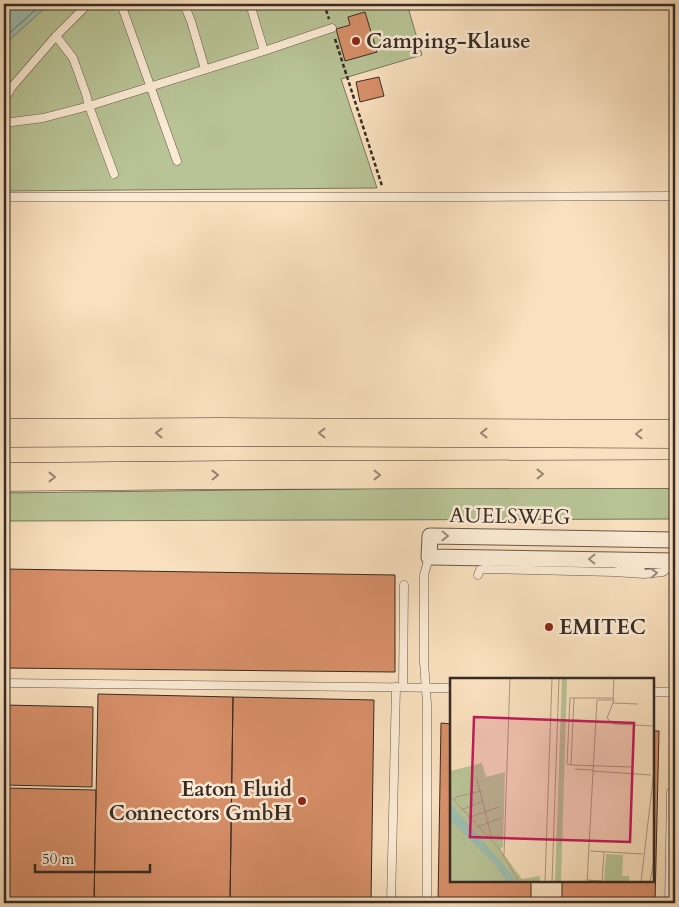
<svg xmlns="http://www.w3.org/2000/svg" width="679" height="907" font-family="Cardo,serif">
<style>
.green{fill:#b8c396;stroke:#78775e}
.water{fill:#9ebdae;stroke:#758377}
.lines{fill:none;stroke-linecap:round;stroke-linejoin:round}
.shore{stroke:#6a746a;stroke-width:1}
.building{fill:#d78f69;stroke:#372b25}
.lane-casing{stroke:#68584b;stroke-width:9}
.street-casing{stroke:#68584b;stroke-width:17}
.highway-casing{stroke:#372b25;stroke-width:29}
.path{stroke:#372b25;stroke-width:2.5;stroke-dasharray:4 2.5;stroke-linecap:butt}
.lane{stroke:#fbebd5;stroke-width:8}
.street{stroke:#fbebd5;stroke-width:15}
.highway{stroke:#f9e0be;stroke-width:28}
.oneway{stroke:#988672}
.oneway2{stroke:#998b7d}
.poi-dot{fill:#8f2418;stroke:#fbebd5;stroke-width:2}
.labels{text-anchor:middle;stroke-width:5;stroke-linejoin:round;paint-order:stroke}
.poi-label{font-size:21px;font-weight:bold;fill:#372b25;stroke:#fbebd5;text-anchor:start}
.street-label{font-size:21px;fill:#372b25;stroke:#fbebd5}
.inset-road{fill:none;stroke:#ab9881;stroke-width:1}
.view{fill:#c2185b;fill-opacity:0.15;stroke:#c2185b;stroke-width:2.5}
.inset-edge{fill:none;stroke:#372b25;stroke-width:2.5}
</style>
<rect width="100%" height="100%" fill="#f9e0be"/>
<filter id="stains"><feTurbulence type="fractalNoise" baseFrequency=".004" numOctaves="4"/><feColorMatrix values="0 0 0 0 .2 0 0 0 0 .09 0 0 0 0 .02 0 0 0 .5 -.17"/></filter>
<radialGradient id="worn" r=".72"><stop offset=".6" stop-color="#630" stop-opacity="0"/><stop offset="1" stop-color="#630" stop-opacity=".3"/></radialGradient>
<path class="green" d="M4 4H407L422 55 341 79 377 188 4 191Z
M492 487H675V519L4 521V493Z"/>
<path class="water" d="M4 4H49L4 45Z"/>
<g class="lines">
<path class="shore" d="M4 38 42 4"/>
</g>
<path class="building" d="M365 12 377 52 345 61 336 29 350 25 348 17Z
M379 77 384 96 360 102 356 82Z
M4 569 395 575V672L4 668Z
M98 694 233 697 230 903H94Z
M233 697 374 700 371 903H230Z
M4 705 93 707 92 787 4 785Z
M441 723 452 724V881H531V903H438Z
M653 731H659L655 903H562V881H653Z
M4 788 96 790 94 903H4Z"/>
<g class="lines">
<defs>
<path id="lane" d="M121 4 177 161
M184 4 191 21 205 69
M250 4 264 51
M56 36 73 58 86 94 89 106 114 174
M4 101 11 88 56 36 88 4
M4 123 43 118 89 106 264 51 332 28
M4 197H472L675 196
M641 567H633L614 572 644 574 663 572 674 563
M478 575 480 570 484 569 614 572
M4 683 452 688
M403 687 404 585
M653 692H675
M427 900V704L424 662V575L429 557
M391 903 396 687
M669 903 671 792 675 787"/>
<path id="street" d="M675 540 430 536 429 557 675 561"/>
<path id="highway" d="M4 433 222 432 675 434
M4 477 232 475 675 474"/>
</defs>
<use href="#lane" class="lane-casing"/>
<use href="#street" class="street-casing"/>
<use href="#highway" class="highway-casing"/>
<path class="path" d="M324 4 329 19
M335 39 382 186"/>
<use href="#lane" class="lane"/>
<use href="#street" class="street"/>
<use href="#highway" class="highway"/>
</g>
<defs><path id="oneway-chevron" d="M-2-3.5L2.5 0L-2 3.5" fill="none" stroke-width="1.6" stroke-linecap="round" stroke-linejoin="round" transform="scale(1.25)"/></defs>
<g class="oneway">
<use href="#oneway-chevron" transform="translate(159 433) rotate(180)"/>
<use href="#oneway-chevron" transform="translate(322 433) rotate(-180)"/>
<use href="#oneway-chevron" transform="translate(484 433) rotate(-180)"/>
<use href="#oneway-chevron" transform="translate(639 434) rotate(-180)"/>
<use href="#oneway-chevron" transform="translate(540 474)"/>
<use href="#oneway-chevron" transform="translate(215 475) rotate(-1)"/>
<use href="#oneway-chevron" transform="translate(377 475)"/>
<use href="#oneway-chevron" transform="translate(52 477)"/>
</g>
<g class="oneway2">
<use href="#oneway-chevron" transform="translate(445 536) rotate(1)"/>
<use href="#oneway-chevron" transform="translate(592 559) rotate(-179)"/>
<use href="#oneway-chevron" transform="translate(654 573) rotate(-4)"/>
</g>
<g class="poi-dot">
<circle cx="356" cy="41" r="5"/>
<circle cx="549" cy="627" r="5"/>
<circle cx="302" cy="801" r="5"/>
</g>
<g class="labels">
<g class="poi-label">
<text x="366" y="48">Camping-Klause</text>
<text x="559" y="634">EMITEC</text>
<text x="292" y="796" text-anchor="end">Eaton Fluid<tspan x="292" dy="24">Connectors GmbH</tspan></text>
</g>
<g class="street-label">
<text transform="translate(510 516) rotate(1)" y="7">AUELSWEG</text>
</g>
</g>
<g transform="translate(450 678)">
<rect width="204" height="204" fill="#f9e0be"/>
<path d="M112 0H117L111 204H105ZM32 85 36 99 55 94 53 169 50 171 72 201 90 198V204H0V93ZM156 176 173 177 172 198H179V204H154Z" fill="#b8c396"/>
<path d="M0 125 62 197 66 204H57L44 185 0 143Z" fill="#9ebdae"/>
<path class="inset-road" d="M124 20 121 87 117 86 120 20H163M163 20 164 0M164 22 157 40 164 46 204 48M163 25 188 26M121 87 181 89M125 91 143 92M143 93 201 97M27 101 42 161M0 118 49 170 69 204M4 122 6 119 31 113M11 132 33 123M18 140 49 129M27 149 51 140M140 173 193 176M54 177 60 0M137 202 152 203M95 204 102 0M102 204 109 0M137 204 147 22H164L163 20M152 204 154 174M191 204 204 93M200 204 204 181"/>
<path class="view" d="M24 39 184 45 180 164 20 159Z"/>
<rect width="204" height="204" class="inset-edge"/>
</g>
<rect width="679" height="907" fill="none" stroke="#f9e0be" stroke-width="20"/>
<rect x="5" y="5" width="669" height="897" fill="none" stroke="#372b25" stroke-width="2.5"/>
<rect x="10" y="10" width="659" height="887" fill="none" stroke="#372b25"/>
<path d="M35 864v8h115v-8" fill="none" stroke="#372b25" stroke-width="2.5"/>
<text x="42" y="864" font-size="15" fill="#372b25" stroke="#fbebd5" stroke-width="4" paint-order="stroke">50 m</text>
<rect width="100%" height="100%" filter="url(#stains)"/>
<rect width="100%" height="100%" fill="url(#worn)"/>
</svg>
